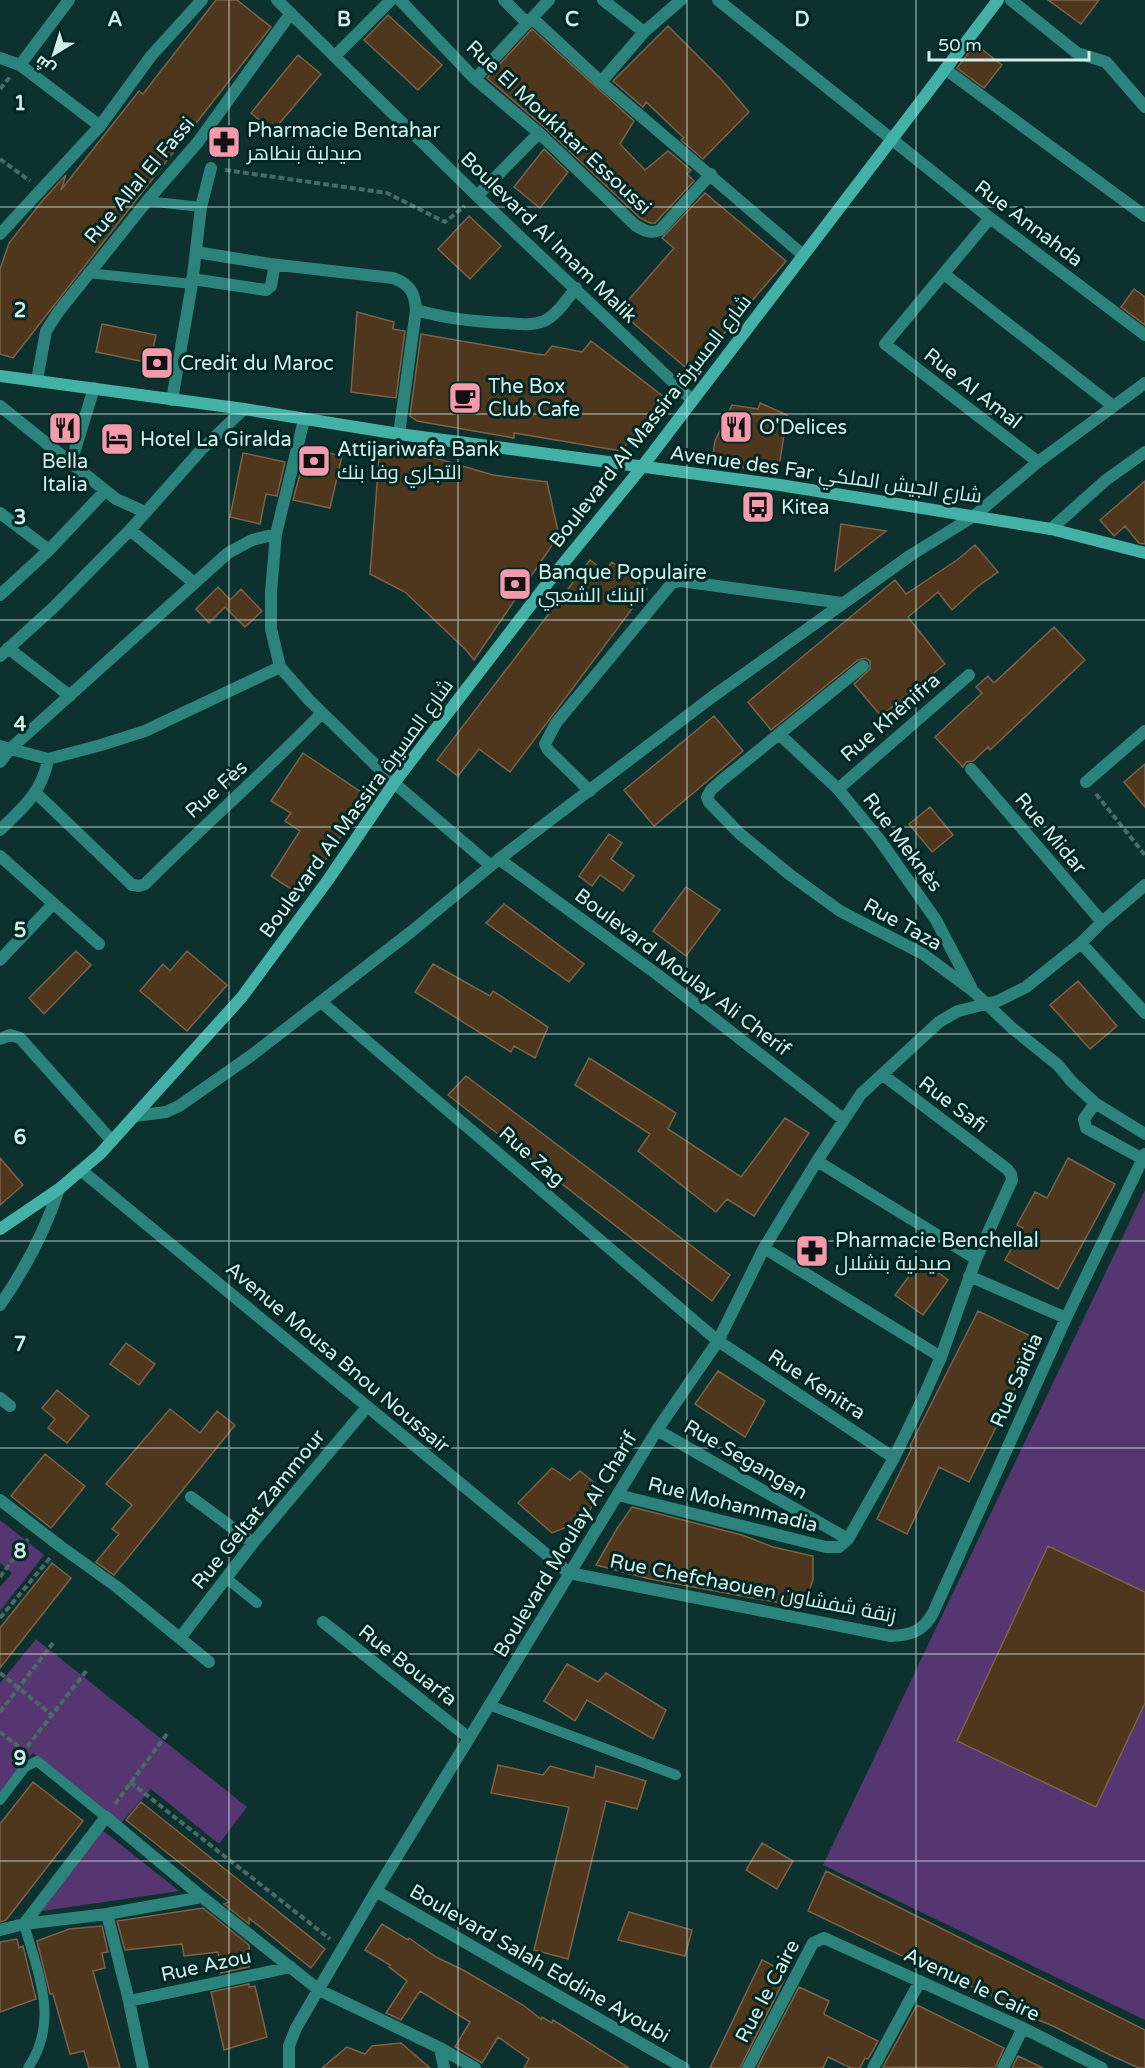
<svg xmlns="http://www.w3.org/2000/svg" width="1145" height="2068" font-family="'Varela Round',Cairo,sans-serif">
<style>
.green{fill:#553670}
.building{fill:#4f371d;stroke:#7d6247;stroke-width:1.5}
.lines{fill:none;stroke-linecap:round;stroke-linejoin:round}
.path{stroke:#496a67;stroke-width:4;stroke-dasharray:6 3;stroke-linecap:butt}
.service{stroke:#2c837c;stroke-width:10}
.pedestrian{stroke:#2c837c;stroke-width:12}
.minor{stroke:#2c837c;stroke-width:12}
.tertiary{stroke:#2c837c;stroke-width:12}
.secondary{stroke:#44b1a7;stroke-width:12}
.grid{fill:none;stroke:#d4ede9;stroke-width:1.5;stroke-opacity:0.55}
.labels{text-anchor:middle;stroke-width:6;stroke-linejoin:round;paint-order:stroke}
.street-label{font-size:20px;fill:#d4ede9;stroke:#012724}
.poi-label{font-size:20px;fill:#d4ede9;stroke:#012724;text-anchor:start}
.grid-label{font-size:20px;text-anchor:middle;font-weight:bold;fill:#d4ede9;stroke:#012724;stroke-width:6;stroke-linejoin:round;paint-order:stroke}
</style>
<rect width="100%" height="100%" fill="#0c312e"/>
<path class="green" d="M1145 1190V2020L823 1865Z
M0 1520 44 1555 0 1611V1587L12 1573 0 1563Z
M36 1639 247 1807 219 1844 151 1789 121 1823 33 1753 0 1792V1683Z
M101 1829 179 1891 36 1912Z"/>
<path class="building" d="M216 0H237L271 27 13 358 0 354V269L9 243 43 200 66 175 61 190 139 91 143 94Z
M1048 0H1099L1081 24Z
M388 15 442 65 418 90 364 40Z
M668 26 720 78 749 112 703 159 681 140 684 138 646 102 643 107 613 81Z
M532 29 634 121 620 144 645 170 668 151 691 170 687 174 694 181 655 223H650L640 218 544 127 487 78Z
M975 44 1002 65 984 88 957 68Z
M298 55 321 74 273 131 251 113Z
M544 149 568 172 540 208 514 187Z
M705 193 786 261 691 372 619 311 674 248 662 238Z
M469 216 501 246 470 279 438 249Z
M1134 289 1145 297V325L1121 307Z
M357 312 394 322 393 329 405 331 396 398 351 392Z
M102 324 156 335 150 363 96 352Z
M421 334 536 354 545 355 552 346 582 352 591 341 664 397 621 451 514 433V438L417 421 410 416Z
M760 403 787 415 778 474 746 469 713 454 715 441 732 405 758 409Z
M380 446 422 454 493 475 547 482 559 535 474 660 466 650 405 592 370 574Z
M307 448 342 456 330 508 293 500Z
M243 453 285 462 277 496 266 494 260 524 230 517Z
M1145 481V544L1139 543 1125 526 1114 536 1100 520Z
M841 524 886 531 835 571Z
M975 545 998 572 977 587 952 610 938 592 908 617 945 664 881 716 854 684 870 669V661L865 658 858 660 771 730 748 702 895 580 906 594 957 560Z
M590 560 605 571 612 562 647 589 510 772 479 749 458 776 437 760Z
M218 587 230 600 241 589 262 611 245 627 225 607 209 623 196 609Z
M1054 627 1085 660 990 750 988 747 973 761 966 762 963 767 935 737 982 693 976 687 988 676 994 683Z
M714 716 743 751 654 826 624 790Z
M303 753 367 796 302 896 271 876 300 831 285 821 291 813 271 801Z
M1145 764V807L1124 782Z
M930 807 953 835 932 852 909 824Z
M609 834 622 843 611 859 634 876 623 891 600 875 592 886 579 876Z
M686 887 720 910 686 956 653 931Z
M504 904 584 964 569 982 486 923Z
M76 951 91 965 44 1014 29 998Z
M187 951 227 985 187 1031 140 991 163 964 170 971Z
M433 964 490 996 493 991 548 1027 535 1058 514 1046 511 1052 415 992Z
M1078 981 1117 1026 1090 1049 1050 1005Z
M589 1058 676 1113 668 1129 741 1177 785 1118 809 1133 754 1216 727 1199 716 1212 638 1151 650 1134 575 1085Z
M466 1076 730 1275 712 1301 448 1095Z
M0 1158 23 1185 0 1205Z
M1068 1158 1115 1184 1058 1289 1005 1260 1023 1228 1017 1225 1035 1192 1047 1198Z
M921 1260 948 1280 923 1315 895 1295Z
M978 1311 1039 1340 969 1482 939 1467 907 1534 877 1519 912 1448 910 1446Z
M126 1343 155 1364 139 1385 110 1364Z
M718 1371 765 1401 745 1437 695 1404Z
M57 1390 89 1416 67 1443 48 1428 55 1419 42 1408Z
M170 1409 200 1433 217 1411 235 1425 114 1575 96 1562 119 1534 112 1529 132 1505 106 1484Z
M45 1454 85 1486 51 1528 11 1496Z
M552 1468 570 1480 580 1471 602 1489 584 1520 552 1533 518 1503Z
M632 1507 742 1535 773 1547 813 1556V1580L803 1607 650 1579 596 1565 618 1527Z
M1048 1546 1145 1592V1703L1096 1807 957 1741Z
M52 1563 71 1578 0 1668V1628Z
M567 1664 598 1682 606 1673 666 1710 653 1739 587 1700 575 1721 544 1701Z
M498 1765 543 1775 550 1766 594 1778 596 1766 646 1781 637 1809 606 1801 568 1959 534 1950 569 1807 491 1793Z
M33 1782 83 1821 6 1920 0 1922V1824Z
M141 1802 325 1949 311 1968 249 1918V1924L224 1904 229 1902 126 1820Z
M762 1843 793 1861 777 1889 746 1870Z
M826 1871 1145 2030V2068H1139L1110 2055 1053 2026 1017 2011 989 1994 923 1966 808 1911Z
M203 1908 249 1945V1967L221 1973 218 1952 184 1956 182 1944 125 1950 117 1921Z
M629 1912 692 1930 685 1956 618 1940Z
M382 1924 408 1940 409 1938 436 1957 463 1970 523 2005 541 2019 542 2017 552 2023 553 2020 629 2068H524L529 2059 498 2037 482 2063 455 2047 470 2022 420 1991 401 2020 386 2013 407 1981 389 1967 390 1965 365 1950Z
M102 1926 108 1952 102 1953 105 1968 93 1971 120 2068H89L84 2051 70 2054 53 1994H50L37 1941 69 1929Z
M17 1939 19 1948 23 1946 36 1999 0 2012V1942Z
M762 1960 782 1970 779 1978 784 1980 740 2068H710Z
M249 1984V1987L255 1986 267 2037 224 2050 211 1992Z
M799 1987 829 2001 824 2013 825 2015 878 2041 868 2059 865 2058 860 2068H851L828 2057 823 2068H757Z
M917 2005 1004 2048 995 2068 883 2067Z
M401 2043 430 2068H322L347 2047 365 2054 372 2046Z
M1018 2056 1043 2068H1012Z"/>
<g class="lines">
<path class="path" d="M0 89 10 77
M0 159 30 181
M225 170 387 193 445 222 465 206
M1096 794 1145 855
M0 1577 28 1539
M0 1618 50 1558
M0 1673 52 1715
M0 1712 53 1643
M0 1732 24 1751 87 1670
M130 1782 330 1939
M115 1804 167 1734"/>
<path class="service" d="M147 201 201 207
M88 273 192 284
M226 1578 257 1603
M489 1705 676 1775
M0 1800 25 1767 37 1761 106 1817
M24 1924C38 1974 60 2021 28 2068"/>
<path class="pedestrian" d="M36 793 132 885"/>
<path class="minor" d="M277 0 477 196 692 400
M400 0 475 79 539 133 635 225C645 231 650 234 660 230L711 174
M603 0 644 32
M718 0 990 218 1145 335
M1011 0 1077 53 1106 62 1145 107
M532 18 549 0
M527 23 532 18 601 82 803 255
M335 56 391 0
M0 58 20 65 100 126
M20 65 69 0
M945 69 1145 216
M475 79 527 23 504 0
M601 82 644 32 681 0
M477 196 539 133
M990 218 885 344 1038 462
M0 234 100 126 151 56 202 0
M196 252 270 264 393 278C410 284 415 293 416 310 447 319 476 322 507 323 520 324 532 326 544 321 557 315 567 299 576 288
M944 274 1113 406
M192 279 266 290 271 286 274 269 270 264
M37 380 46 331 59 311 147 201 198 142 291 13
M172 400 192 284 201 207 211 168
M0 406 116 499 145 512
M304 420 276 534 271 592V629L280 667 309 700 394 783 490 865
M399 434 416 310
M71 463 94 388
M0 513 49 550
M1051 529 1106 480 1145 452
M130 530 193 582
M0 595 49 550 105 491
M8 648 70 696
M0 656 54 607 130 530 201 450 244 409
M863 666 721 781 711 790 707 797 709 802 739 833 789 874 840 911 923 954 973 991 1012 1028 1058 1065 1071 1081 1095 1103 1145 1134
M779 734 838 789 879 839 936 920 971 987
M0 746 48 759 101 745 145 731 280 667
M0 762 10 749 39 723 228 553 252 540 276 534
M971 769 1102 922
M1086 782 1145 731
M838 789 969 675
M590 791 548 750 545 744 556 723 672 583 680 581 842 603
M0 830C22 809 43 791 48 759
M0 856 99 944
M499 859 658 975 843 1119
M132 885 140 886 145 884C203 826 265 772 322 713
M1081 943 1145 1013
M0 960 53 904
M321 1002 718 1341 894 1458
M0 1039 10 1035 20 1038 112 1141
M1095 1103 1084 1119 1086 1128 1143 1159
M817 1161 976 1259
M82 1171 569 1573 891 1636C912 1635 923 1631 933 1613L1066 1318 1145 1154
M764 1248 941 1357
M969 1276 1066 1318
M0 1398 10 1406
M657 1430 848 1539
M618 1495 826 1547H839L848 1539 894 1458 923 1398 941 1357 976 1259 1012 1180 1011 1174 1007 1169 883 1075
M191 1497 253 1543
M0 1500 60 1546 117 1587 209 1662
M323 1622 469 1738
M180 1638 253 1543 367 1407
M376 1891 684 2068
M107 1914 129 2001 143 2068
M24 1924 106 1817 202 1897 319 1990 440 2048 475 2068
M0 1930 24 1924 107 1914 202 1897
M129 2001 291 1967
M440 2048 444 2068
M289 2068V2046L296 2028 376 1891 657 1430 718 1341 764 1248 817 1161 861 1094 939 1022 958 1011 998 1001 1026 987 1081 943 1102 922 1145 885
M748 2068 813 1943 824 1938 1023 2028 1102 2068
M873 2068 920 1981
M1003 2068 1023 2028"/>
<path class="tertiary" d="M135 1116 166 1112 179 1106 252 1055 412 931 499 859 712 697 911 555 974 516 1038 462 1145 383
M0 1305C26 1268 45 1231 59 1189"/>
<path class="secondary" d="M0 376 244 409 399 434 780 485 1051 529 1145 553
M0 1229 59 1189 100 1154 242 997 328 880 394 783 553 576 642 467 998 0"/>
</g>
<path class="grid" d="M229 0V2068M458 0V2068M687 0V2068M916 0V2068M0 207H1145M0 414H1145M0 620H1145M0 827H1145M0 1034H1145M0 1241H1145M0 1448H1145M0 1654H1145M0 1861H1145"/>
<defs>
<symbol id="pharmacy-square" viewBox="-11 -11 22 22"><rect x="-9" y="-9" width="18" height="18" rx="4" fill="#f39aac" stroke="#012724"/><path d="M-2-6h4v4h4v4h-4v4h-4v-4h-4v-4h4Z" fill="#111"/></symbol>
<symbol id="bank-square" viewBox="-11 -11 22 22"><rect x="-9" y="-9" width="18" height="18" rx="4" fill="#f39aac" stroke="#012724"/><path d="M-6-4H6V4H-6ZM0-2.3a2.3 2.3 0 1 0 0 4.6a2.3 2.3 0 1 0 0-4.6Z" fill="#111"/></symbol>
<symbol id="cafe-square" viewBox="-11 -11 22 22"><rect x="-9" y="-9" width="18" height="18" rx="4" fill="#f39aac" stroke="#012724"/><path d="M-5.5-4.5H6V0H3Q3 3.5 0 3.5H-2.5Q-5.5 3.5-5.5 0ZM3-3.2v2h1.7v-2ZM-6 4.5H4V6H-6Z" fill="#111"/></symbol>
<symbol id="restaurant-square" viewBox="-11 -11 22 22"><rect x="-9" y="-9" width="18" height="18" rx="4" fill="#f39aac" stroke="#012724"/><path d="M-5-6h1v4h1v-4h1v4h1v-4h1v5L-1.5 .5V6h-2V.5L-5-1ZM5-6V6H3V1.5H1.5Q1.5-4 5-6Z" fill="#111"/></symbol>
<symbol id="hotel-square" viewBox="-11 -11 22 22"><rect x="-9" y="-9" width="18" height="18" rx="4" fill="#f39aac" stroke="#012724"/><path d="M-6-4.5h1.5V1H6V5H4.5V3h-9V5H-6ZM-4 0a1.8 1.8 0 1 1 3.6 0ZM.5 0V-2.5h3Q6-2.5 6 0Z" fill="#111"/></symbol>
<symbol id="bus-square" viewBox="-11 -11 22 22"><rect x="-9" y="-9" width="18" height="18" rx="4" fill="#f39aac" stroke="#012724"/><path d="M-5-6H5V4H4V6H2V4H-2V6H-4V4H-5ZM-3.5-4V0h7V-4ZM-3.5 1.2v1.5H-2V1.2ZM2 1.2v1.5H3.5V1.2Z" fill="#111"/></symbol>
</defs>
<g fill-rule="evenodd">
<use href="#pharmacy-square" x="205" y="123" width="38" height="38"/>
<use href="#bank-square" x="138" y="344" width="38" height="38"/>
<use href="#cafe-square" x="446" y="379" width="38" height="38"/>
<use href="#restaurant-square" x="717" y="408" width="38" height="38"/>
<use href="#restaurant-square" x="46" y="409" width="38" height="38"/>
<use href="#hotel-square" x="98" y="420" width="38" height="38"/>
<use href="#bank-square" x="295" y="442" width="38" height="38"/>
<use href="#bus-square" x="739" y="488" width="38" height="38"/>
<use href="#bank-square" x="496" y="565" width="38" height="38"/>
<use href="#pharmacy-square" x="793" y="1232" width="38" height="38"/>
</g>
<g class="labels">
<g class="street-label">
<text transform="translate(559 127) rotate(43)" y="7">Rue El Moukhtar Essoussi</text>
<text transform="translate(139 180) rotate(-50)" y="7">Rue Allal El Fassi</text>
<text transform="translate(1029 223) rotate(37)" y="7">Rue Annahda</text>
<text transform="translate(549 237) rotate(44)" y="7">Boulevard Al Imam Malik</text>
<text transform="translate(973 388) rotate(38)" y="7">Rue Al Amal</text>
<text transform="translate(650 421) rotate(-52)" y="7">Boulevard Al Massira شارع المسيرة</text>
<text transform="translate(826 474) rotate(8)" y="7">Avenue des Far شارع الجيش الملكي</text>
<text transform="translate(890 717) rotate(-41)" y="7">Rue Khénifra</text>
<text transform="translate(216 789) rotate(-42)" y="7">Rue Fès</text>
<text transform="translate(356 808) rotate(-54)" y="7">Boulevard Al Massira شارع المسيرة</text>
<text transform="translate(1051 833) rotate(50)" y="7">Rue Midar</text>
<text transform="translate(903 842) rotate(53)" y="7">Rue Meknès</text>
<text transform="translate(903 924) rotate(29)" y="7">Rue Taza</text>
<text transform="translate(683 972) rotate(37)" y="7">Boulevard Moulay Ali Cherif</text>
<text transform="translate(953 1104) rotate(37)" y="7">Rue Safi</text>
<text transform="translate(532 1156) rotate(41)" y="7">Rue Zag</text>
<text transform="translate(338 1357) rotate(40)" y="7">Avenue Mousa Bnou Noussair</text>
<text transform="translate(1016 1380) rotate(-66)" y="7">Rue Saïdia</text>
<text transform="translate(817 1384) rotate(33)" y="7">Rue Kenitra</text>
<text transform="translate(746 1459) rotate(30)" y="7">Rue Segangan</text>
<text transform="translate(733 1504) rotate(14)" y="7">Rue Mohammadia</text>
<text transform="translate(258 1509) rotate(-51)" y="7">Rue Geltat Zammour</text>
<text transform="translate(565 1544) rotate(-59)" y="7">Boulevard Moulay Al Charif</text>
<text transform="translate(753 1588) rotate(11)" y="7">Rue Chefchaouen زنقة شفشاون</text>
<text transform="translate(408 1665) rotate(38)" y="7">Rue Bouarfa</text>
<text transform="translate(540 1963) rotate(30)" y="7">Boulevard Salah Eddine Ayoubi</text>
<text transform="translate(206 1965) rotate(-12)" y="7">Rue Azou</text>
<text transform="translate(972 1984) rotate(25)" y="7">Avenue le Caire</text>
<text transform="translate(767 1991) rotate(-62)" y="7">Rue le Caire</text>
</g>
<g class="poi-label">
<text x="247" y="137">Pharmacie Bentahar<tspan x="247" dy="23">صيدلية بنطاهر</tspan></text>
<text x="180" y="370">Credit du Maroc</text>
<text x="488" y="393">The Box<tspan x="488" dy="23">Club Cafe</tspan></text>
<text x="759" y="434">O'Delices</text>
<text x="140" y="446">Hotel La Giralda</text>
<text x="337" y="456">Attijariwafa Bank<tspan x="337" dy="23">التجاري وفا بنك</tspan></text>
<text x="65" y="468" text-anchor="middle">Bella<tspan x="65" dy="23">Italia</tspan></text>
<text x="781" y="514">Kitea</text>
<text x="538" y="579">Banque Populaire<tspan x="538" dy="23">البنك الشعبي</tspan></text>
<text x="835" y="1247">Pharmacie Benchellal<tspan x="835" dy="23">صيدلية بنشلال</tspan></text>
</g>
</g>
<g class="grid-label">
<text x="115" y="26">A</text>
<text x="344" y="26">B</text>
<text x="572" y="26">C</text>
<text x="802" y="26">D</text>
<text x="20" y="110">1</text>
<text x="20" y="317">2</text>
<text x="20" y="524">3</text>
<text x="20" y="731">4</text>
<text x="20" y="937">5</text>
<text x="20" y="1144">6</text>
<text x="20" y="1351">7</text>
<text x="20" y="1558">8</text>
<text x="20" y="1765">9</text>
</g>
<g transform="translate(54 54) rotate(218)" stroke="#012724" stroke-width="4.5" paint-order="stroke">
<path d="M0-4.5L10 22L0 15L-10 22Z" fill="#d4ede9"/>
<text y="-9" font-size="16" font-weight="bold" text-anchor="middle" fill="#d4ede9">ش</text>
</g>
<path d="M929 51v9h160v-9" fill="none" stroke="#d4ede9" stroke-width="3"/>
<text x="938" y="51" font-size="18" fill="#d4ede9" stroke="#012724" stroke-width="4.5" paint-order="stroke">50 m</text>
</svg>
